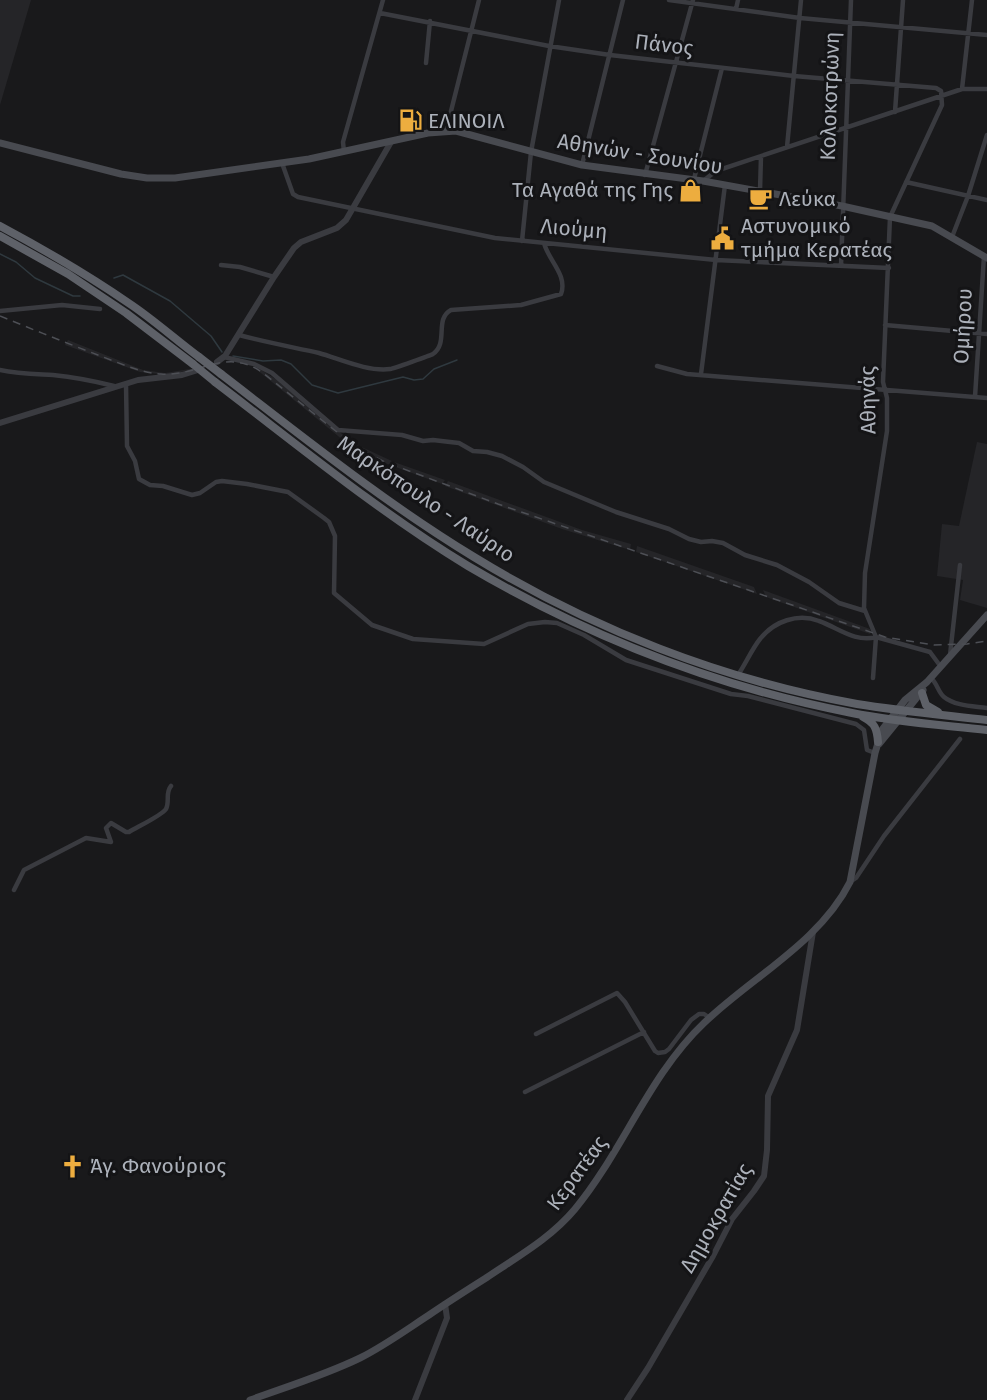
<svg xmlns="http://www.w3.org/2000/svg" width="987" height="1400" font-family="'Fira Sans',sans-serif">
<style>
.built{fill:#252528}
.lines{fill:none;stroke-linecap:round;stroke-linejoin:round}
.stream{stroke:#2f393f;stroke-width:1.5}
.minor{stroke:#3a3b40;stroke-width:4.5}
.tertiary{stroke:#3a3b40;stroke-width:6}
.secondary{stroke:#484a50;stroke-width:7}
.trunk{stroke:#5e6168;stroke-width:8}
.rail{stroke:#4d4f55;stroke-width:1.5;stroke-dasharray:8 6;stroke-linecap:butt}
.trunk-bridge{stroke:#5e6168;stroke-width:8}
.labels{text-anchor:middle;stroke-width:6;stroke-linejoin:round;paint-order:stroke}
.street-label{font-size:21px;fill:#acb1ba;stroke:#141416}
.poi-label{font-size:21px;fill:#acb1ba;stroke:#141416;text-anchor:start}
</style>
<rect width="100%" height="100%" fill="#19191b"/>
<path class="built" d="M0 0H31L0 105Z
M68 340 143 370 165 373 196 368 169 375 140 372 65 345Z
M258 368 277 380 353 443 394 462 445 480 442 484 360 454 256 369Z
M977 442 987 444V608L960 600 963 580 937 576 942 524 959 526Z
M448 481 582 530 631 544 630 550 562 529 445 486Z
M637 546 754 587 757 594 636 552Z
M763 590 870 629 871 632 870 634 766 597Z"/>
<g class="lines">
<path class="stream" d="M0 254 16 262 35 278 73 296H80
M114 278 123 275 170 301 211 336 222 352
M233 356 263 361 281 360 291 364 312 385 338 393 403 377 414 380 423 379 434 369 457 360"/>
<path class="minor" d="M669 0 800 18 987 35
M736 9 738 0
M380 13 549 46 610 55 794 76 936 88 941 91 942 105 890 217 883 382 887 398V431L865 573 864 608 876 637 930 652 941 667
M426 63 430 21
M962 89 972 0
M895 112 903 0
M446 131 479 0
M787 147 801 0
M344 152 343 142 383 0
M282 163 293 194 298 197 495 238 716 260 889 268
M582 165 623 0
M645 175 693 0
M694 179 722 68
M703 181 716 171 962 89H987
M906 182 987 200
M760 191 761 156
M952 237 968 196 987 135
M522 241 531 152 559 0
M221 265 240 267 274 277
M841 266 851 0
M0 311 62 305 100 309
M885 325 987 334
M239 335C265 342 292 347 319 353 340 359 368 372 390 369 393 369 431 355 433 354 449 343 434 319 451 310L521 305 561 294C568 275 548 260 544 243
M224 357 254 364 272 373 338 430 402 435 423 441 433 440 450 442 459 443 473 451 487 452 502 456 523 467 544 482 616 512 669 529 689 539 701 542 712 541 723 543 745 555 777 565 809 582 839 603 865 611
M657 366 687 374 987 398
M0 370C18 374 34 374 53 375 73 377 94 381 114 386
M701 374 725 185
M126 384 127 446 135 461 139 479 150 485 163 486 192 495 200 493 216 482 222 481 247 484 288 492 324 518 329 522 335 536 334 593 372 625 413 639 484 644 528 624 545 622 557 623 584 635 626 660 731 694 748 696 856 724 864 730 867 750 875 753
M975 397 984 256
M950 655 960 565
M738 675C746 663 752 649 760 639 774 621 798 613 819 621 837 627 855 643 876 637L873 678
M931 678C937 683 938 692 944 697 955 706 974 706 987 708
M850 882 856 878 884 836 960 739
M14 890 24 870 86 838 111 842 106 828 111 823 126 832H129C137 827 161 816 166 809 170 801 165 793 171 786
M536 1034 617 993 625 1002 655 1051 658 1053 665 1052 669 1049 691 1020 699 1014H704L710 1018
M525 1092 644 1032"/>
<path class="tertiary" d="M217 362 225 356 274 277 294 248 301 242 337 228 346 220 391 142
M0 423 138 380 182 375 198 370
M415 1400 447 1318 445 1304
M627 1400 648 1368 713 1256 732 1219 754 1191 764 1176 767 1150 768 1096 797 1030 813 932"/>
<path class="secondary" d="M0 143 121 174 147 178H175L309 159 428 133 456 131 582 165 703 181 842 206 932 226 987 258
M879 744 923 690
M250 1400C286 1387 325 1375 360 1358 384 1346 406 1330 429 1315 448 1302 467 1290 486 1278 517 1257 551 1238 575 1209 623 1151 649 1075 704 1023 752 977 820 942 850 882L875 753 882 730 905 700 927 682 987 615"/>
<path class="trunk" d="M0 226C45 250 88 275 130 304 154 320 176 340 199 357
M0 236 68 274 126 313 193 364
M221 374C303 437 385 503 474 557 590 628 722 680 857 704 900 711 944 715 987 720
M215 382C298 445 379 512 468 566 587 636 716 687 852 713 896 722 942 725 987 730
M922 693 926 705 938 712
M863 717C875 723 877 729 878 742"/>
<path class="rail" d="M0 316C34 330 69 344 103 357 122 364 141 373 161 374 199 377 226 346 263 373L357 448 385 462 498 504 885 637 934 645 967 644 987 641"/>
<path class="trunk-bridge" d="M199 357 221 374
M193 364 215 382"/>
</g>
<defs>
<symbol id="fuel-bare" viewBox="-9 -9 18 18"><path d="M-5.5-6h7V0h2V4h1.3V-2.5L3-4.5l.8-.8L6-3V5H2.5V1h-1V6h-7ZM-4.2-4.7v3.2H.2V-4.7Z" fill="#edad3f" stroke="#141416" stroke-width="2.5" paint-order="stroke"/></symbol>
<symbol id="shop-bare" viewBox="-9 -9 18 18"><path d="M-5-2.5h2.3a2.7 3.5 0 0 1 5.4 0H5L5.5 6h-11ZM-1.5-2.5h3a1.5 2.3 0 0 0-3 0Z" fill="#edad3f" stroke="#141416" stroke-width="2.5" paint-order="stroke"/></symbol>
<symbol id="cafe-bare" viewBox="-9 -9 18 18"><path d="M-5.5-4.5H6V0H3Q3 3.5 0 3.5H-2.5Q-5.5 3.5-5.5 0ZM3-3.2v2h1.7v-2ZM-6 4.5H4V6H-6Z" fill="#edad3f" stroke="#141416" stroke-width="2.5" paint-order="stroke"/></symbol>
<symbol id="civic-bare" viewBox="-9 -9 18 18"><path d="M-.6-6.5H3V-4.5H.6V-3L4-1V1h2V6H-6V1h2V-1L-.6-3ZM-1.2 2.5V6h2.4V2.5Z" fill="#edad3f" stroke="#141416" stroke-width="2.5" paint-order="stroke"/></symbol>
<symbol id="church-bare" viewBox="-9 -9 18 18"><path d="M-1.2-6h2.4v3.5h3.3v2.4h-3.3V6h-2.4V-.1h-3.3v-2.4h3.3Z" fill="#edad3f" stroke="#141416" stroke-width="2.5" paint-order="stroke"/></symbol>
</defs>
<g fill-rule="evenodd">
<use href="#fuel-bare" x="394" y="104" width="33" height="33"/>
<use href="#shop-bare" x="674" y="174" width="33" height="33"/>
<use href="#cafe-bare" x="744" y="182" width="33" height="33"/>
<use href="#civic-bare" x="706" y="222" width="33" height="33"/>
<use href="#church-bare" x="56" y="1150" width="33" height="33"/>
</g>
<g class="labels">
<g class="street-label">
<text transform="translate(664 45) rotate(7)" y="7">Πάνος</text>
<text transform="translate(830 96) rotate(-88)" y="7">Κολοκοτρώνη</text>
<text transform="translate(640 154) rotate(9)" y="7">Αθηνών - Σουνίου</text>
<text transform="translate(574 229) rotate(5)" y="7">Λιούμη</text>
<text transform="translate(963 326) rotate(-87)" y="7">Ομήρου</text>
<text transform="translate(868 400) rotate(-91)" y="7">Αθηνάς</text>
<text transform="translate(426 499) rotate(34)" y="7">Μαρκόπουλο - Λαύριο</text>
<text transform="translate(577 1173) rotate(-54)" y="7">Κερατέας</text>
<text transform="translate(716 1218) rotate(-60)" y="7">Δημοκρατίας</text>
</g>
<g class="poi-label">
<text x="428" y="128">ΕΛΙΝΟΙΛ</text>
<text x="673" y="197" text-anchor="end">Τα Αγαθά της Γης</text>
<text x="779" y="206">Λεύκα</text>
<text x="741" y="233">Αστυνομικό<tspan x="741" dy="24">τμήμα Κερατέας</tspan></text>
<text x="90" y="1173">Άγ. Φανούριος</text>
</g>
</g>
</svg>
